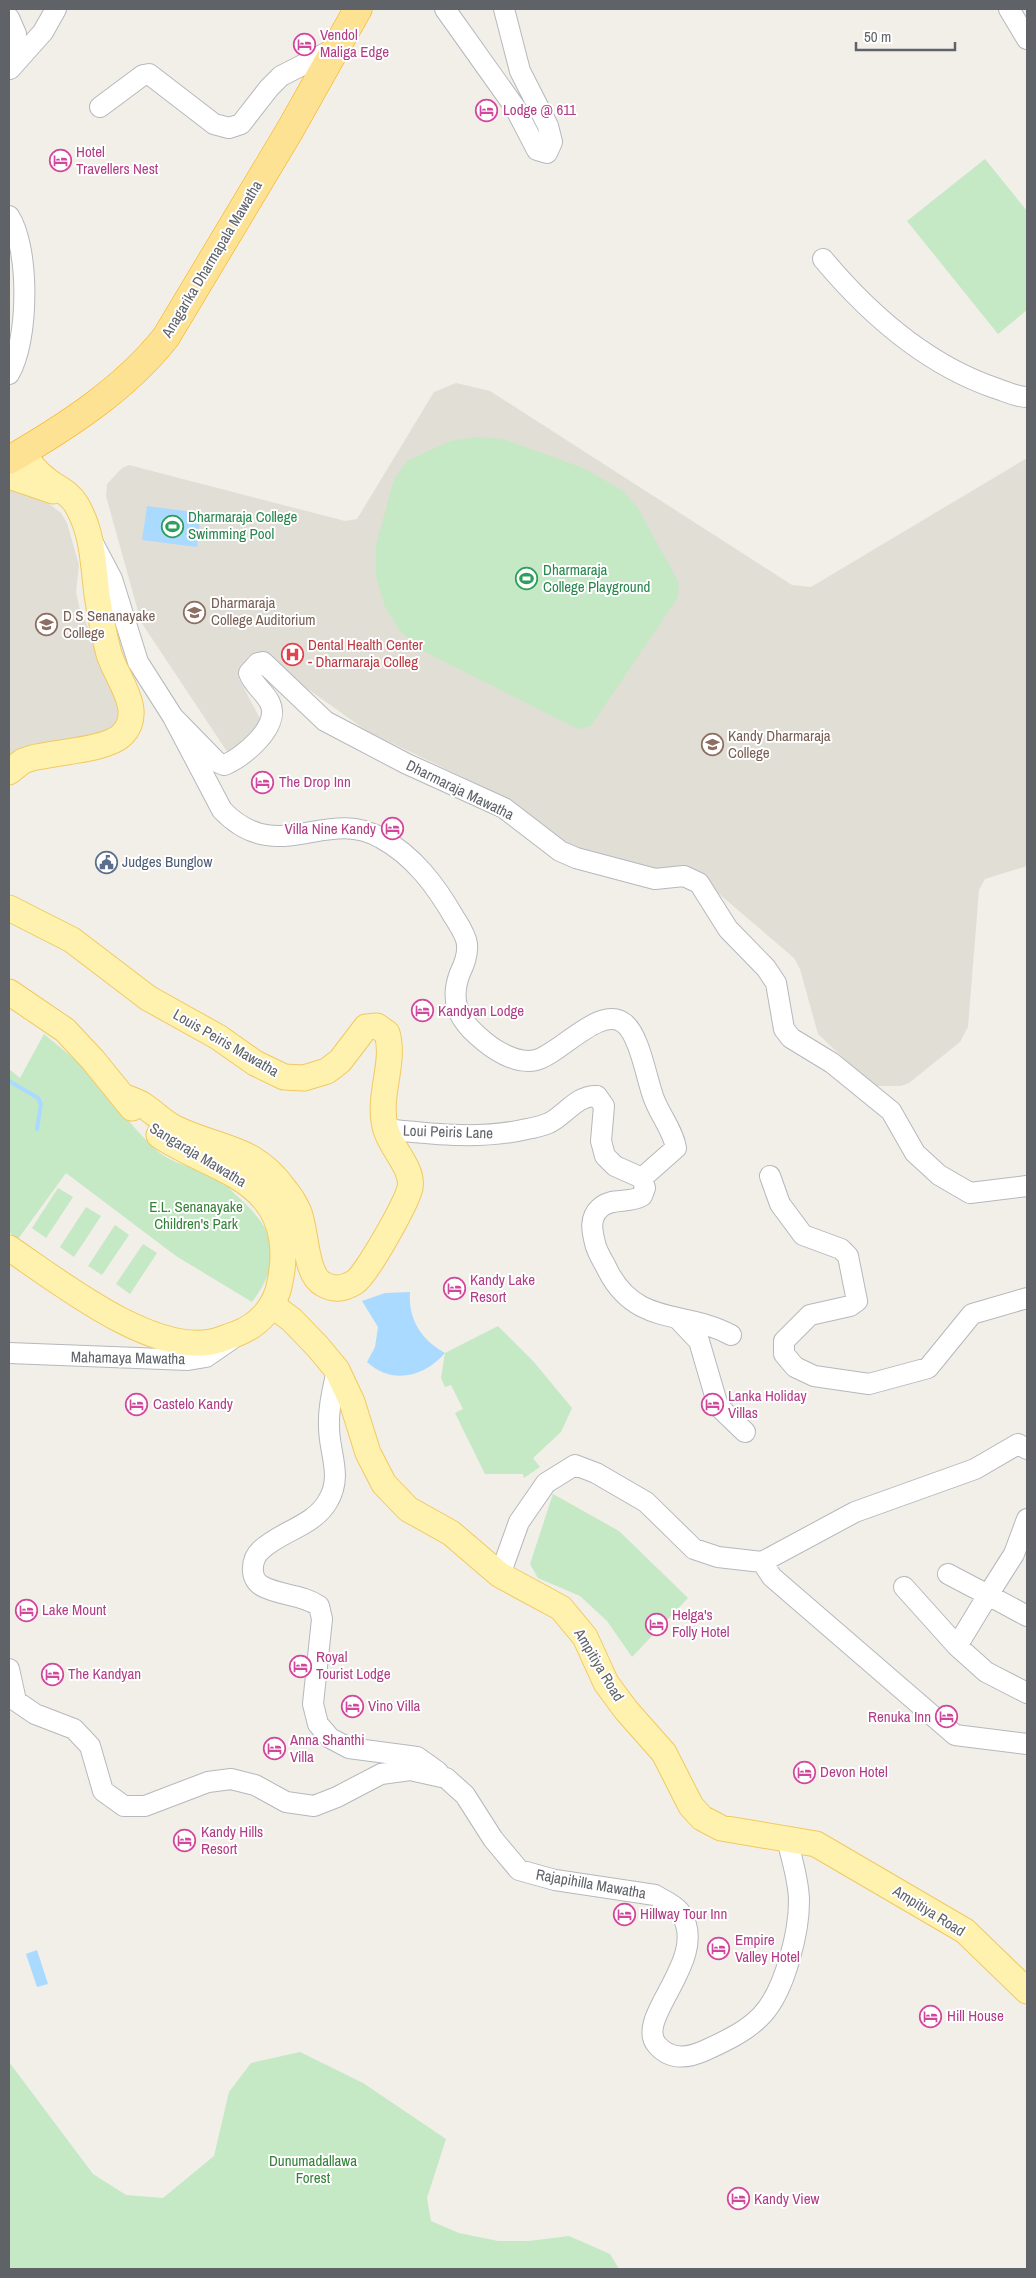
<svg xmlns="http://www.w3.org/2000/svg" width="1036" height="2278" font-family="'Archivo Narrow',sans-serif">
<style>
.education{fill:#e1ded6}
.green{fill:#c5e8c5}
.water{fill:#aadaff}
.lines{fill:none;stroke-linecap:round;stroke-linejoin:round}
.stream{stroke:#aadaff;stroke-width:4}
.minor-casing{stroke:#b5b8bc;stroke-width:22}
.major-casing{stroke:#f2c960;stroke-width:27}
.highway-casing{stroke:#f9ab00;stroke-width:29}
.minor{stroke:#fff;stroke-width:20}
.major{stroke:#fff2af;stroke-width:25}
.highway{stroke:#fde293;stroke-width:28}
.labels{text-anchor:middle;stroke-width:4;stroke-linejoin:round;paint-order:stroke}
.hotel-label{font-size:15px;fill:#b23c85;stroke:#fff;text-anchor:start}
.street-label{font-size:15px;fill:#5f6368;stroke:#fff}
.leisure-label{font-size:15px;fill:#27864d;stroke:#fff;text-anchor:start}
.education-label{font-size:15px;fill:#785e54;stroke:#fff;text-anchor:start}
.health-label{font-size:15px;fill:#be3a42;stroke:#fff;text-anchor:start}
.service-label{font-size:15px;fill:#4e5e75;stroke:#fff;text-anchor:start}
.park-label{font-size:15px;fill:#348238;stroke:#fff}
</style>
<rect width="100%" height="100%" fill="#f1efe8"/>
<path class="education" d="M456 383 490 391 792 585 811 587 1027 458V866L985 879 979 890 968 1027 960 1042 909 1083 901 1086H877L869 1082 818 1034 800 969 794 958 711 887 569 849 500 795 367 731 257 653 249 656 238 673 239 679 263 724 230 756 141 622 106 496 107 484 122 468 129 465 345 521 357 519 434 392Z
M9 487 40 497 61 513 67 523 79 565 76 592 79 606 121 706 116 732 9 766Z"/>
<path class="green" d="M985 159 1027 211V310L998 334 907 221Z
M477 437 503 439 583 468 622 490 638 508 679 583 678 597 591 726 578 729 423 651 400 631 385 607 376 576V545L394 480 407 461 450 441Z
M44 1034C57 1045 72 1056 84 1069 108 1093 127 1122 152 1146 174 1168 196 1165 220 1179 226 1182 230 1190 236 1195 275 1230 286 1256 252 1302L176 1256 66 1173 18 1239 9 1232V1069L20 1078Z
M58 1188 73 1197 46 1238 32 1228Z
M86 1207 101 1216 74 1257 60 1247Z
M115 1225 129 1235 102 1275 88 1266Z
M143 1244 157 1253 130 1294 116 1284Z
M498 1326 533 1361 572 1408 561 1432 533 1458 540 1467 524 1478 523 1474H485L455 1413 463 1409 451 1385 445 1387 441 1378 445 1353Z
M553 1494 619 1531 688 1598 632 1657 607 1621 580 1596 538 1578 530 1564Z
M300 2052 363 2083 446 2139 427 2198 431 2221 459 2233 498 2241H529L569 2236 610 2254 619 2269H9V2062L93 2174 126 2195 163 2198 214 2156 229 2092 251 2063Z"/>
<path class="water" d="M147 506 201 513 197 547 142 540Z
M410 1292C408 1319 421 1340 445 1353 424 1377 392 1385 367 1362L375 1347 378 1327 362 1301 385 1293Z
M37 1950 48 1984 37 1987 26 1954Z"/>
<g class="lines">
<path class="stream" d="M9 1081 38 1098 41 1104 37 1129"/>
<defs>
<path id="minor" d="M445 9 514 106 537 150 547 153 552 142 548 126 520 71 504 9
M1009 9 1027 39
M9 18 16 34 10 67
M10 69 43 32 56 9
M100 107 143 75 149 74 214 124 229 128 241 124 269 88 281 76 334 49
M9 216C30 248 29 341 9 374
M823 259C869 314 925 364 995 388 1005 391 1016 397 1027 397
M94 545 112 579 138 662 173 717 222 810C277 868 326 806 381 838 414 856 436 886 454 917 459 925 466 935 467 944 468 954 464 965 460 973 450 999 457 1018 478 1036 492 1049 516 1065 536 1060 560 1054 602 1003 625 1024 639 1036 646 1075 652 1093 657 1112 673 1129 676 1148L642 1178
M173 717 217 762 224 765C243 758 281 726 270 703 265 692 253 685 249 673L258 663 263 662 325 721 407 764 504 808 560 851 576 858 655 879 684 876 699 883 728 929 766 968 776 983 784 1029 791 1038 832 1063 891 1111 915 1153 939 1175 970 1193 1027 1186
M385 1129C432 1134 480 1140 527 1129 533 1128 542 1126 549 1123 566 1115 576 1095 597 1096L604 1106 601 1141 605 1156 615 1166 642 1178 645 1188 642 1196C629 1204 611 1197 600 1208 589 1218 592 1231 595 1243 597 1253 604 1262 608 1271 637 1327 685 1310 731 1335
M770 1176 780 1204 803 1235 841 1249 848 1256 857 1301 850 1306 810 1315 784 1341V1354L795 1367 814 1376 869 1384 928 1368 972 1314 1027 1298
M679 1320 699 1341 718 1406 745 1432
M9 1353 188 1360 206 1357 232 1339
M337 1370C333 1389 328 1408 329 1427 329 1453 343 1476 328 1501 314 1526 281 1531 261 1550 251 1559 249 1579 262 1586 280 1596 302 1594 319 1606L322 1619 313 1704 318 1724 330 1738 349 1748 417 1757 438 1772
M1027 1519 1014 1554 988 1595 1027 1616
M762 1562 772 1577 955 1735 1027 1744
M948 1574 988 1595 957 1646
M500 1575 519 1522 546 1483 575 1465 596 1473 646 1502 694 1549 718 1557 762 1562 855 1512 975 1469 1018 1444 1027 1449
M904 1587 957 1646 986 1672 1027 1693
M9 1669 16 1701 35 1714 74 1729 90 1746 103 1791 124 1806H145L208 1782 231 1779 255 1785 286 1802 314 1806 337 1797 381 1774 410 1770 446 1778 465 1795 493 1839 519 1870 555 1880 655 1895C663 1900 674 1904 680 1912 712 1958 633 2018 657 2045 671 2061 689 2058 706 2050 757 2027 775 2012 790 1957 795 1940 799 1919 799 1901 799 1880 791 1858 787 1838"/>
<path id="major" d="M9 476 53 491
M9 772 23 761 32 758C55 752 107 750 122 735 146 711 116 678 109 654 104 635 100 615 97 595 93 563 93 532 76 504 69 492 57 488 47 480 36 472 29 463 23 451
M9 908 72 940 148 998 218 1037 255 1063 284 1077 304 1078 327 1071 340 1061 366 1027 377 1026 387 1033C396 1064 376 1097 386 1130 391 1148 414 1169 410 1188 406 1204 367 1274 355 1282 344 1289 333 1290 323 1284 304 1274 307 1229 298 1210 295 1204 291 1196 286 1191 255 1146 222 1150 177 1129 164 1123 155 1113 143 1105 137 1101 129 1099 122 1096
M9 992 65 1030 93 1060 132 1108
M9 1248C58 1281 150 1354 211 1342 219 1341 228 1336 236 1334 260 1325 276 1306 280 1282 286 1254 284 1222 264 1199 239 1169 191 1158 159 1135
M272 1305 292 1320 318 1347 337 1370 352 1402 368 1453 384 1484 408 1509 451 1533 500 1575 561 1608 585 1637 606 1683 626 1710 664 1753 691 1806 702 1818 721 1828 816 1844 965 1931 1027 1991"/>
<path id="highway" d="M9 460C66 427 125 389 166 337L290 130 358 9"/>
</defs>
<use href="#minor" class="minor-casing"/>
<use href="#major" class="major-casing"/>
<use href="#highway" class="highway-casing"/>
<use href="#minor" class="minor"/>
<use href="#major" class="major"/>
<use href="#highway" class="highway"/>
</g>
<defs>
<symbol id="hotel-ring" viewBox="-11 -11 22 22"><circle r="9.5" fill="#fff" stroke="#d1479c" stroke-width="1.5"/><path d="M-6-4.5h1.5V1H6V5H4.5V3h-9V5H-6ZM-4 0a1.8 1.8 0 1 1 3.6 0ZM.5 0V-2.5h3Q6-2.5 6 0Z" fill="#d1479c"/></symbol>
<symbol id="stadium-ring" viewBox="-11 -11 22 22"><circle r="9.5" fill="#fff" stroke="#2e9e5b" stroke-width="1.5"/><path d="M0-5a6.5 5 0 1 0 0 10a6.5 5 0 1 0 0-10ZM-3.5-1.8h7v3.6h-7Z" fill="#2e9e5b"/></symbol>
<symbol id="school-ring" viewBox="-11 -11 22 22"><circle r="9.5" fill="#fff" stroke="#8d6e63" stroke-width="1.5"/><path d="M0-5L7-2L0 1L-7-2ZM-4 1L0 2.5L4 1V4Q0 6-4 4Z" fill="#8d6e63"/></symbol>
<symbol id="hospital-ring" viewBox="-11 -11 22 22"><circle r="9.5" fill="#fff" stroke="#e0444e" stroke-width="1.5"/><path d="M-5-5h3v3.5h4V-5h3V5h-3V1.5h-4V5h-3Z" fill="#e0444e"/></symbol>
<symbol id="civic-ring" viewBox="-11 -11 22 22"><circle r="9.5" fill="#fff" stroke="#5c6f8a" stroke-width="1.5"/><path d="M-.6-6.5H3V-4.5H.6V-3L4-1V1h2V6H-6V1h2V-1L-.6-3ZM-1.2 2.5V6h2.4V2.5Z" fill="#5c6f8a"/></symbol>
</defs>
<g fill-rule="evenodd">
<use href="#hotel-ring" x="292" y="32" width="25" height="25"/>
<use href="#hotel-ring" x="474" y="98" width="25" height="25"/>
<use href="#hotel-ring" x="48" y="148" width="25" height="25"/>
<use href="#stadium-ring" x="160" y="514" width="25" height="25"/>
<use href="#stadium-ring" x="514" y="566" width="25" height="25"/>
<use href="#school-ring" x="182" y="600" width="25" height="25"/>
<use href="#school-ring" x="34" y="612" width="25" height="25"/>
<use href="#hospital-ring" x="280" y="642" width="25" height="25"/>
<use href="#school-ring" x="700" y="732" width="25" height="25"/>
<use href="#hotel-ring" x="250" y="770" width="25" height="25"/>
<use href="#hotel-ring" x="380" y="816" width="25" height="25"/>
<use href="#civic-ring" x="94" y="850" width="25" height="25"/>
<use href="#hotel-ring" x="410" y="998" width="25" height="25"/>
<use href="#hotel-ring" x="442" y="1276" width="25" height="25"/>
<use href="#hotel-ring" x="124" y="1392" width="25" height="25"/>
<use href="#hotel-ring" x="700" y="1392" width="25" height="25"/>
<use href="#hotel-ring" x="14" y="1598" width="25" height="25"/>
<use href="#hotel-ring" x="644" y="1612" width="25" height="25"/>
<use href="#hotel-ring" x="288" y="1654" width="25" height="25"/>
<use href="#hotel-ring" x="40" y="1662" width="25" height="25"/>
<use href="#hotel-ring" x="340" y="1694" width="25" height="25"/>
<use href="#hotel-ring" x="934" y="1704" width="25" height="25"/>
<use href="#hotel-ring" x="262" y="1736" width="25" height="25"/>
<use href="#hotel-ring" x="792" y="1760" width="25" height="25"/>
<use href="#hotel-ring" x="172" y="1828" width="25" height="25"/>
<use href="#hotel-ring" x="612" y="1902" width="25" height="25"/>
<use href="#hotel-ring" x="706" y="1936" width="25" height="25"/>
<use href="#hotel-ring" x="918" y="2004" width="25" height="25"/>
<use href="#hotel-ring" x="726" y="2186" width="25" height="25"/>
</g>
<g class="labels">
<g class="hotel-label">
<text x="320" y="40">Vendol<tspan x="320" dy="17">Maliga Edge</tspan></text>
<text x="503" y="115">Lodge @ 611</text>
<text x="76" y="157">Hotel<tspan x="76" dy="17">Travellers Nest</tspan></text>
<text x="279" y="787">The Drop Inn</text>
<text x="376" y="834" text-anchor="end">Villa Nine Kandy</text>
<text x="438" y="1016">Kandyan Lodge</text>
<text x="470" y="1285">Kandy Lake<tspan x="470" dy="17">Resort</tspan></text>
<text x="728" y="1401">Lanka Holiday<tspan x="728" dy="17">Villas</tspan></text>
<text x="153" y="1409">Castelo Kandy</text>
<text x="42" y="1615">Lake Mount</text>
<text x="672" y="1620">Helga's<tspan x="672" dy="17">Folly Hotel</tspan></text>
<text x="316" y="1662">Royal<tspan x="316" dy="17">Tourist Lodge</tspan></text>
<text x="68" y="1679">The Kandyan</text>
<text x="368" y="1711">Vino Villa</text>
<text x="931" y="1722" text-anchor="end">Renuka Inn</text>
<text x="290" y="1745">Anna Shanthi<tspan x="290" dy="17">Villa</tspan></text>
<text x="820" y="1777">Devon Hotel</text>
<text x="201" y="1837">Kandy Hills<tspan x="201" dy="17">Resort</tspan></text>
<text x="640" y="1919">Hillway Tour Inn</text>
<text x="735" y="1945">Empire<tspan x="735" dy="17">Valley Hotel</tspan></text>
<text x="947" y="2021">Hill House</text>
<text x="754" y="2204">Kandy View</text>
</g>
<g class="street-label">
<text transform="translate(212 259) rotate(-59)" y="5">Anagarika Dharmapala Mawatha</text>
<text transform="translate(460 790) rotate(26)" y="5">Dharmaraja Mawatha</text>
<text transform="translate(226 1043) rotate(30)" y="5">Louis Peiris Mawatha</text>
<text transform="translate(448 1132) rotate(2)" y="5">Loui Peiris Lane</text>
<text transform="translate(198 1155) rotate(31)" y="5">Sangaraja Mawatha</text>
<text transform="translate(128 1358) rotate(1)" y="5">Mahamaya Mawatha</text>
<text transform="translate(599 1665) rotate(59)" y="5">Ampitiya Road</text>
<text transform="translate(591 1884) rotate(10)" y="5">Rajapihilla Mawatha</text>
<text transform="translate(929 1911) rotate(32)" y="5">Ampitiya Road</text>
</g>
<g class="leisure-label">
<text x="188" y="522">Dharmaraja College<tspan x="188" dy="17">Swimming Pool</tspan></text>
<text x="543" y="575">Dharmaraja<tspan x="543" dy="17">College Playground</tspan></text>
</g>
<g class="education-label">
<text x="211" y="608">Dharmaraja<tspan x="211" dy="17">College Auditorium</tspan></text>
<text x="63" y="621">D S Senanayake<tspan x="63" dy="17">College</tspan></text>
<text x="728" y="741">Kandy Dharmaraja<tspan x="728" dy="17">College</tspan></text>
</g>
<g class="health-label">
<text x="308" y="650">Dental Health Center<tspan x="308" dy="17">- Dharmaraja Colleg</tspan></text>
</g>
<g class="service-label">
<text x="122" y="867">Judges Bunglow</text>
</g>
<g class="park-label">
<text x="196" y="1212">E.L. Senanayake<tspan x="196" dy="17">Children's Park</tspan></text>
<text x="313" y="2166">Dunumadallawa<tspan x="313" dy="17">Forest</tspan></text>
</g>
</g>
<rect width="1036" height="2278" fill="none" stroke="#5f6368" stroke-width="20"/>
<path d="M856 42v8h99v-8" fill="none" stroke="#5f6368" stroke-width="2.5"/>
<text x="864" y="42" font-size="15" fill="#5f6368" stroke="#ffffff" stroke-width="4" paint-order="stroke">50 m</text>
</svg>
